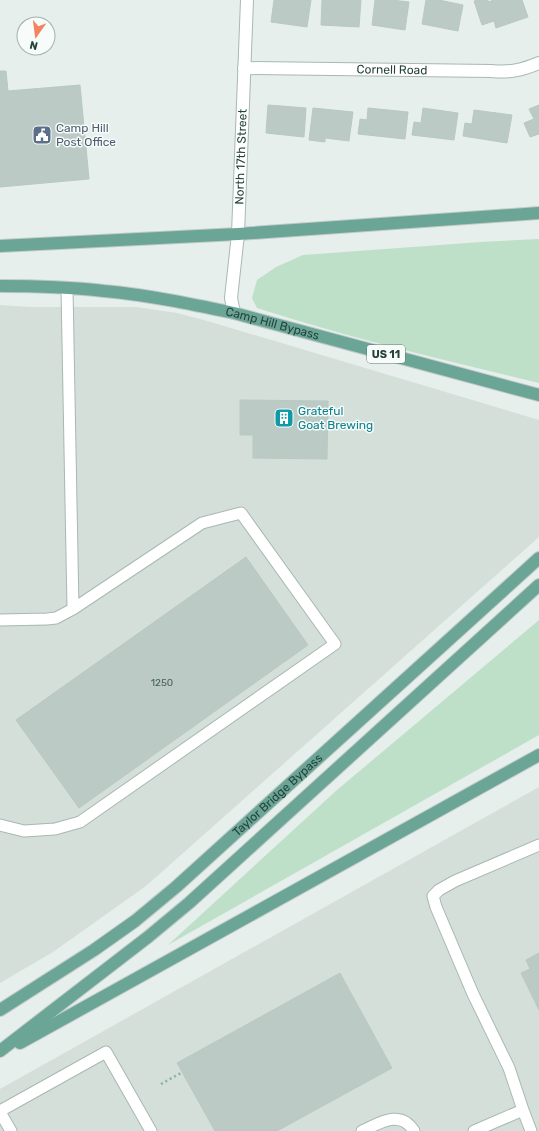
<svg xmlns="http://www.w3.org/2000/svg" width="539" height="1131" font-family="Rubik,sans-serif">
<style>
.built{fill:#d4dfda}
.green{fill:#bfe0c8}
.building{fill:#bbcac4;stroke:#b8c9c2}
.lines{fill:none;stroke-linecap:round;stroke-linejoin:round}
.service-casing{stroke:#a8b8b2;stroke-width:13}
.minor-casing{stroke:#a8b8b2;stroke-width:14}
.primary-casing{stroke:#c2cac8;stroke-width:14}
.path{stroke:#86b3a5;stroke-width:2.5;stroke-dasharray:2 3;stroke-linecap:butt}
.service{stroke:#fff;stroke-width:11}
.minor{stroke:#fff;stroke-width:12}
.primary{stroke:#6aa596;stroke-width:12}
.labels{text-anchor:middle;stroke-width:3;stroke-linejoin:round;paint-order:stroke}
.number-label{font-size:10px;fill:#4a645c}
.shield{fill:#f7fbf9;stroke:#637a73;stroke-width:1}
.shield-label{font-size:11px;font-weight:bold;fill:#24423a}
.street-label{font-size:12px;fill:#24423a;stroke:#f7fbf9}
.service-label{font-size:12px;fill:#4e5e75;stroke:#f7fbf9;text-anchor:start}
.culture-label{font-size:12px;fill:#0d838f;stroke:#f7fbf9;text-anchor:start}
</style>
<rect width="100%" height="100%" fill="#e6efeb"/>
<path class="built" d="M0 305 30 307H136L177 313 211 322 539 420V537L146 886 53 952 0 983Z
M539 787V1131H0V1089Z"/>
<path class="green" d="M539 239V383C444 360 349 338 257 308L252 298 257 280 276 267 303 255 481 242Z
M539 620V735L168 945 337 790Z"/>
<path class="building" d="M274 0H311L307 27 271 22Z
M322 0H361L359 27 321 25Z
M375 0H392L409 2 405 30 372 25Z
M426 0H439L463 5 458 31 422 24Z
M478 0H488V2L494 0H522L528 17 496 28 494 21 482 25 474 1Z
M0 71H6L8 91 80 85 89 179 0 187Z
M268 105 306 108 304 137 266 133Z
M539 105V134L530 137 524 123 534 119 529 109Z
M313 108 353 112 349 141 325 138V142L309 140Z
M368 108 408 112 405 139 358 134 360 119 367 120Z
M423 108 458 113 454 140 412 135 414 122 421 123Z
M474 110 512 115 507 143 463 136 465 123 472 124Z
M240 400 328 401 327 459 253 458V435H240Z
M246 557 308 645 79 808 16 720Z
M539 953V1010L521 973 530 969 526 960Z
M340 973 392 1068 277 1131H215L177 1063Z"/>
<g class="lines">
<defs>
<path id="service" d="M67 288 73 609
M0 620 47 619 56 618 73 609 202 523 241 513 335 644 80 822 55 829 24 831 0 825
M0 1111 106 1052 151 1131
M0 1112 11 1131
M362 1131C380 1123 400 1109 414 1131
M474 1131 523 1110
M531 1131 523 1110 509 1068 473 994 436 907 433 896 439 890 455 881 539 845"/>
<g id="minor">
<path id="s1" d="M244 68 491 71C509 73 522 70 539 63"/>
<path id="s2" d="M234 313 231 298 238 234 247 0"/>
</g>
<g id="primary">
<path d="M0 246 238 234 539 213"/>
<path id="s3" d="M0 286C35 286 69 287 104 291 148 295 191 304 234 313L539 395"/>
<path id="s4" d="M0 1010 94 950 135 921 176 887 539 558"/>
<path d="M20 1043 539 755"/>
<path d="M0 1051 148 937 189 903 539 585"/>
</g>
</defs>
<use href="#service" class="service-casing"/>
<use href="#minor" class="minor-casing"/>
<use href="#primary" class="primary-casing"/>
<path class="path" d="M161 1084 181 1073"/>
<use href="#service" class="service"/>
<use href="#minor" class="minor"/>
<use href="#primary" class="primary"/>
</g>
<defs>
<symbol id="civic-square" viewBox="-11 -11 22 22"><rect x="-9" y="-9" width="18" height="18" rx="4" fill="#5c6f8a" stroke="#f7fbf9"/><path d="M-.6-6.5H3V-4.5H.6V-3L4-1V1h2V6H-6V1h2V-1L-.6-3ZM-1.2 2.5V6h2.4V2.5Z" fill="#fff"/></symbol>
<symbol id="building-square" viewBox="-11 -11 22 22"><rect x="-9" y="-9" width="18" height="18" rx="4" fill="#0f9aa8" stroke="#f7fbf9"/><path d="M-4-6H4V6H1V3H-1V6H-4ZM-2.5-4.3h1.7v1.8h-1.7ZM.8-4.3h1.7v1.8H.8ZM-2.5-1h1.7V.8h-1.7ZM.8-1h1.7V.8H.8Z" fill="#fff"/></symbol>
</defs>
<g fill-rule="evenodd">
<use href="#civic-square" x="31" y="124" width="22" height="22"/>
<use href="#building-square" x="273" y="407" width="22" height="22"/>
</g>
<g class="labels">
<g class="number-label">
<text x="162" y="686">1250</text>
</g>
<rect class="shield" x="367" y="345" width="38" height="18" rx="3"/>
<g class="shield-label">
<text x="386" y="358">US 11</text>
</g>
<g class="street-label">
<text dy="4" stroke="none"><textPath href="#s1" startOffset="148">Cornell Road</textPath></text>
<text dy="4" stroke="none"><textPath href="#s2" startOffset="157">North 17th Street</textPath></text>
<text dy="4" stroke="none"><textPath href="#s3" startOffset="276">Camp Hill Bypass</textPath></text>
<text dy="4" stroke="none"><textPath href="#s4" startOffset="352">Taylor Bridge Bypass</textPath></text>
</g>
<g class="service-label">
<text x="56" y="132">Camp Hill<tspan x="56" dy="14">Post Office</tspan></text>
</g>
<g class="culture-label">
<text x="298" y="415">Grateful<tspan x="298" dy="14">Goat Brewing</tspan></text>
</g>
</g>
<g transform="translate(36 36) rotate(194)"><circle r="19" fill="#f7fbf9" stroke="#a3b1ad"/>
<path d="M0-3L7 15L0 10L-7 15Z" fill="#f4845f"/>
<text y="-6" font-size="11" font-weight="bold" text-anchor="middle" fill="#24423a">N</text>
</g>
</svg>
